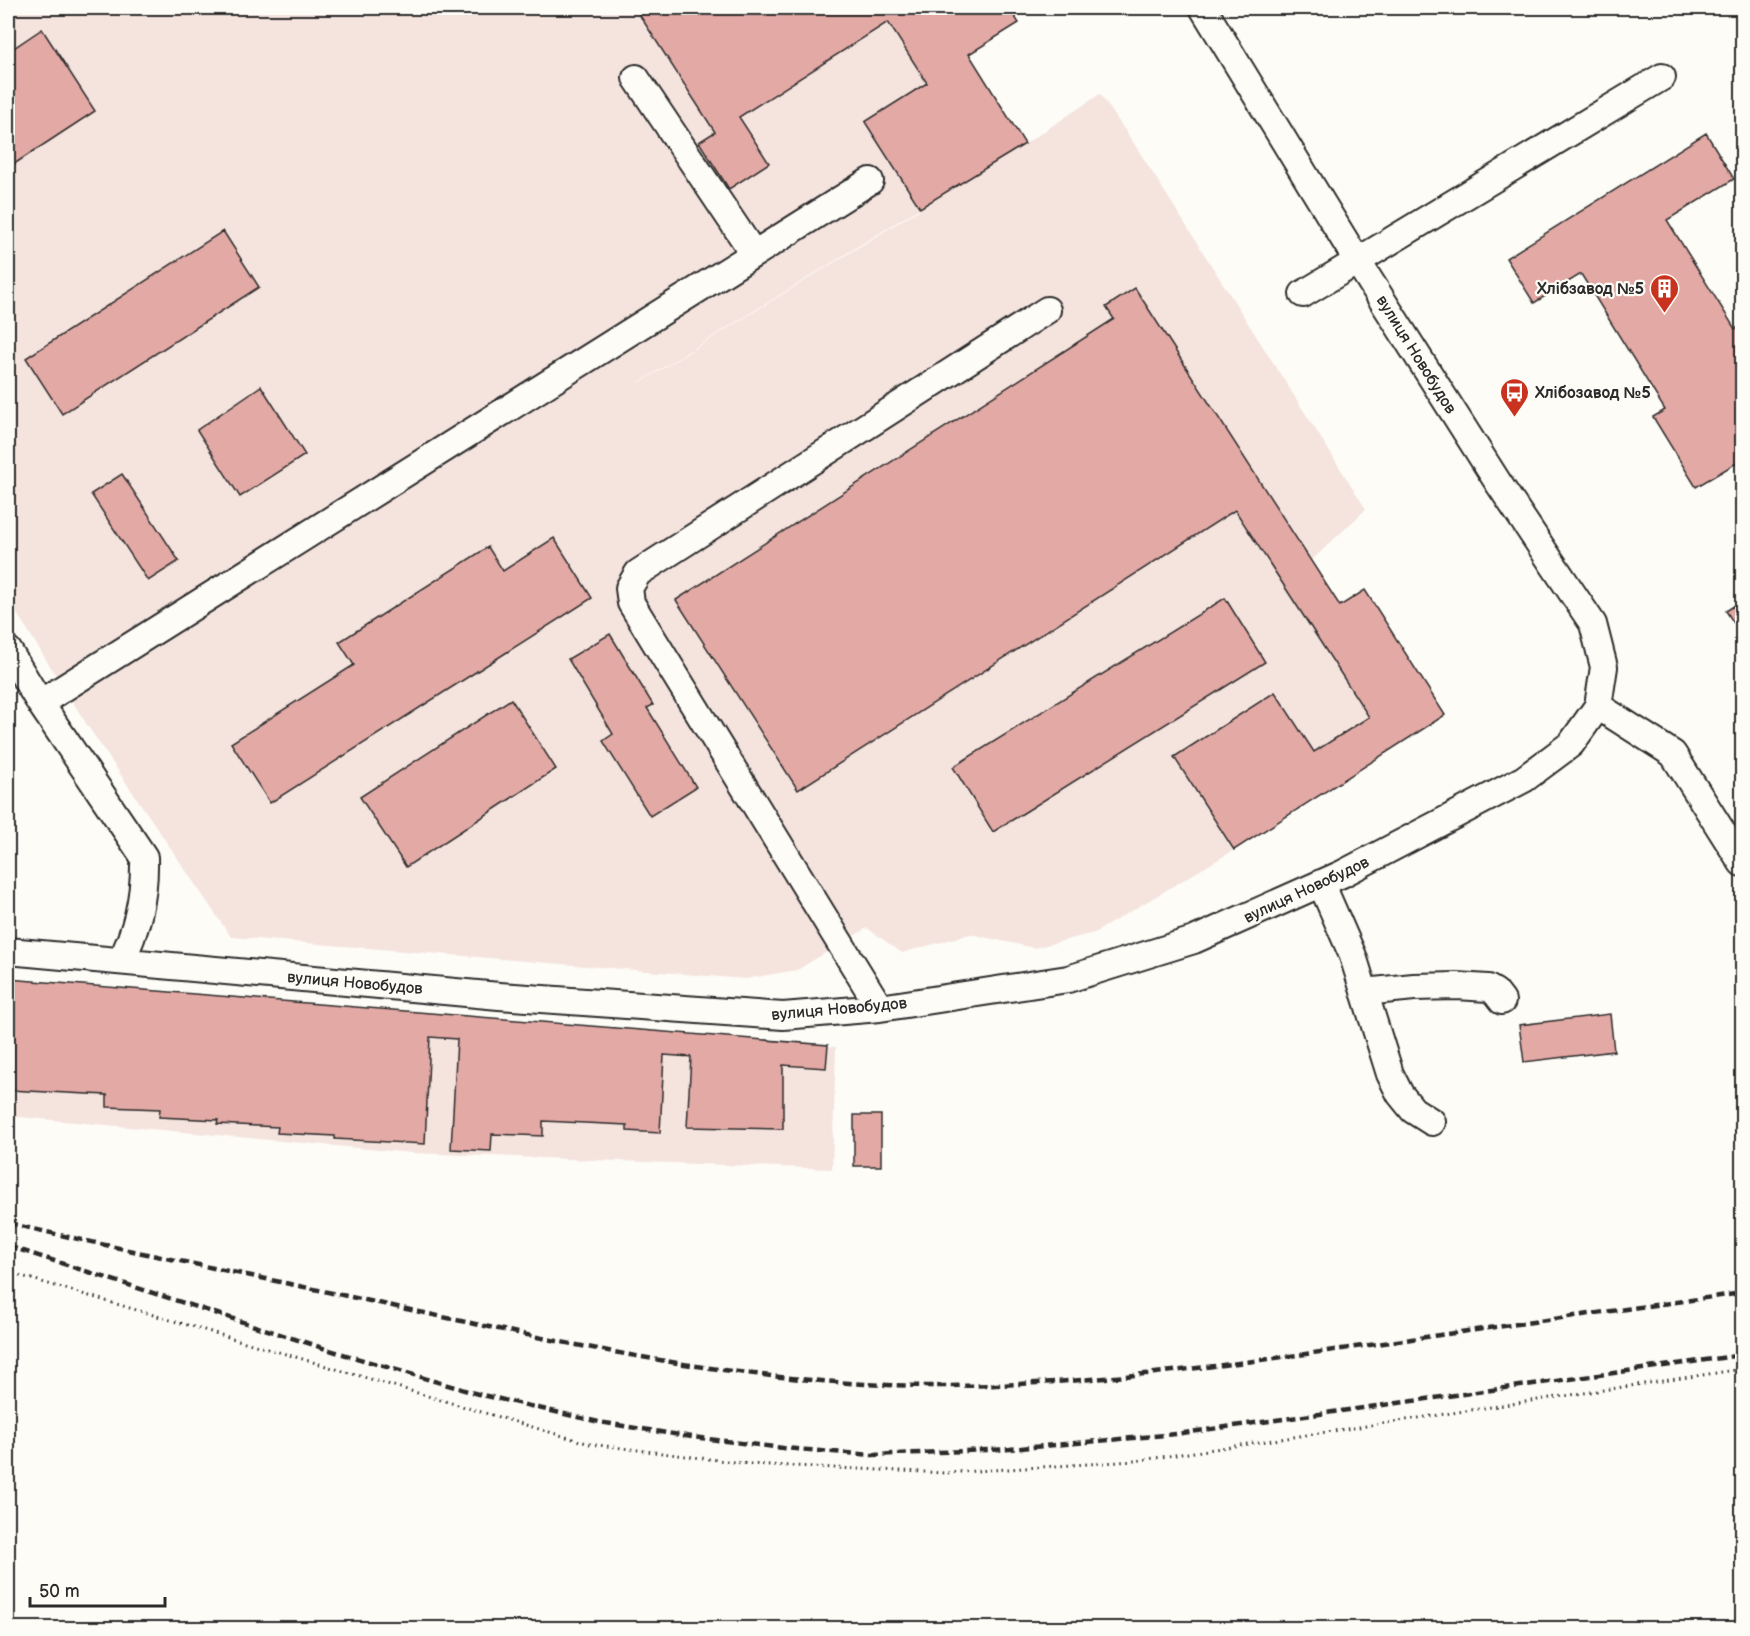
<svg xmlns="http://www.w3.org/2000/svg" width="1750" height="1636" font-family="'Balsamiq Sans',sans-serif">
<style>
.built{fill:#f5e3de;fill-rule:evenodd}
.building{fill:#e3a9a5;stroke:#2b2b2b;stroke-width:1.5}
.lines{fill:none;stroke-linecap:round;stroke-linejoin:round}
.minor-casing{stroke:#2b2b2b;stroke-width:30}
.path{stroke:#2b2b2b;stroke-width:3;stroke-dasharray:1.5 4.5;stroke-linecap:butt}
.minor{stroke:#fdfcf7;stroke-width:26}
.rail{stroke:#2b2b2b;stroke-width:4.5;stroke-dasharray:9 4.5;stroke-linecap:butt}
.labels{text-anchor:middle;stroke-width:4.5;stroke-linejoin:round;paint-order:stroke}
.poi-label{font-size:16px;font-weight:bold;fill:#2b2b2b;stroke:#fdfcf7;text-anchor:end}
.street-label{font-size:16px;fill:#2b2b2b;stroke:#fdfcf7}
</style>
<rect width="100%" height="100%" fill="#fdfcf7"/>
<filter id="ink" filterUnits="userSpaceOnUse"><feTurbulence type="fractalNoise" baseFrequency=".0167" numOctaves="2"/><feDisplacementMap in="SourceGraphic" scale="12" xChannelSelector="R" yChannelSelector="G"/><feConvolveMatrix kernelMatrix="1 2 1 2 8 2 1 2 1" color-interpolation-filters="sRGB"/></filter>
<g filter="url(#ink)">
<path class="built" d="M8 8H940L1025 144 1100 94 1135 145 1366 509 1311 561 1340 606 1365 590 1445 715 1234 850 1094 933 1034 948 970 934 902 953 867 928 797 970 745 979 231 937 87 725 8 599ZM956 187 639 383H638L920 208Z
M8 985 836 1047 832 1169 412 1153 8 1116Z"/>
<path class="building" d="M635 8H1009L1019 23 969 54 1025 144 920 208 865 122 927 83 888 22 739 117 769 163 729 189 699 142 715 132Z
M42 29 95 111 8 168V52Z
M1706 133 1734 179 1667 220 1735 329 1743 324V459L1696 487 1653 417 1665 410 1581 274 1534 303 1506 258Z
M223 231 259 287 62 414 26 358Z
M1135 288 1340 606 1365 590 1445 715 1234 850 1174 757 1275 692 1314 752 1369 717 1235 510 798 790 676 600 1114 319 1106 307Z
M261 386 305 455 240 497 197 430Z
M122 474 179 561 148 581 91 494Z
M554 538 592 598 270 803 231 743 354 665 339 642 488 547 503 571Z
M1225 598 1265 662 993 832 953 767Z
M1743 600V637L1726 611Z
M610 634 653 705 647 708 696 787 650 816 603 741 613 734 568 659Z
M511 699 556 769 406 867 360 797Z
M8 979 828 1045 826 1068 783 1065V1129L687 1127 691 1057 664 1055 660 1133 627 1131V1125L543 1121V1136L492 1134 491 1151 451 1149 457 1039 430 1037 425 1144 335 1139V1136L277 1133 278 1127 217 1124 218 1120 159 1117 160 1109 107 1107V1095L8 1090Z
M1610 1014 1614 1051 1524 1062 1519 1025Z
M854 1115H881V1166H854Z"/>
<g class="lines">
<defs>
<path id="minor" d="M636 78 754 254
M1303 294 1662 77
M8 650 40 703 144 857C145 893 138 928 121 961
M40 703 870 181
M1598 706 1673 754 1742 863
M1321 883 1353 956 1390 1074 1400 1094 1413 1110 1432 1122
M8 951 499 996 783 1016 880 1008 1068 979 1194 940 1342 874 1524 779 1571 744 1598 706 1604 667 1593 624 1499 484 1358 262 1203 8
M1364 992 1414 987 1457 986 1488 988 1495 992 1502 1001
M880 1008 631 603 629 588 638 573 1047 310"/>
</defs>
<use href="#minor" class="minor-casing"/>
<path class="path" d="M8 1272 590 1444 749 1464 945 1473 1135 1461 1742 1369"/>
<use href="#minor" class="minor"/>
<path class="rail" d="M8 1223C131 1252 255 1276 379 1303 539 1338 701 1375 866 1384 1028 1393 1189 1370 1349 1348 1480 1329 1611 1311 1742 1293
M8 1246 326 1349 478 1394 599 1422 692 1437 783 1448 872 1455 1010 1449 1176 1434 1742 1355"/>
</g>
</g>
<defs>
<symbol id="building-pin" viewBox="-11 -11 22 30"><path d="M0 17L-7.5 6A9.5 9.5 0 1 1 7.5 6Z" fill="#c8321e" stroke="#fdfcf7"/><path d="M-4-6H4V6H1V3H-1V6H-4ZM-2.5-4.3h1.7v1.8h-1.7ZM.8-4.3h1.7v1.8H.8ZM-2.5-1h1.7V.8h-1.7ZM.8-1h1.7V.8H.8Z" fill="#fff"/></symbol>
<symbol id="bus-pin" viewBox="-11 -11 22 30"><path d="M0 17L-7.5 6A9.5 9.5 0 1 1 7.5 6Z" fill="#c8321e" stroke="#fdfcf7"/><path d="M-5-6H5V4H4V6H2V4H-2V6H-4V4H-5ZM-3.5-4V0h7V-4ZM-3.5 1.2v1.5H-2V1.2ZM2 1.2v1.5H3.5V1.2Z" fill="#fff"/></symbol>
</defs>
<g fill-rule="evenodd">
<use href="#building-pin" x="1648" y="272" width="33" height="45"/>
<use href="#bus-pin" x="1498" y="376" width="33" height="45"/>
</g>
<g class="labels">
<g class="poi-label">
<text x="1644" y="294">Хлібзавод №5</text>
<text x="1535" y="398" text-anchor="start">Хлібозавод №5</text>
</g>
<g class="street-label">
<text transform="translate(1417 354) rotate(58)" y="6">вулиця Новобудов</text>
<text transform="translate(1306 889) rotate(-25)" y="6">вулиця Новобудов</text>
<text transform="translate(355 982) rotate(5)" y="6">вулиця Новобудов</text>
<text transform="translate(839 1008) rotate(-5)" y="6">вулиця Новобудов</text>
</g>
</g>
<rect width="1750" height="1636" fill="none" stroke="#fdfcf7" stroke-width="30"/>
<rect x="15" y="15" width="1720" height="1606" fill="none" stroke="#2b2b2b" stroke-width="2" filter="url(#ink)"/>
<path d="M30 1597v9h135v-9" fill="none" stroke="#2b2b2b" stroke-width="3"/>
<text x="39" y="1597" font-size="18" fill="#2b2b2b" stroke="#fdfcf7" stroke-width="4.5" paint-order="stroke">50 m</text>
</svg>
